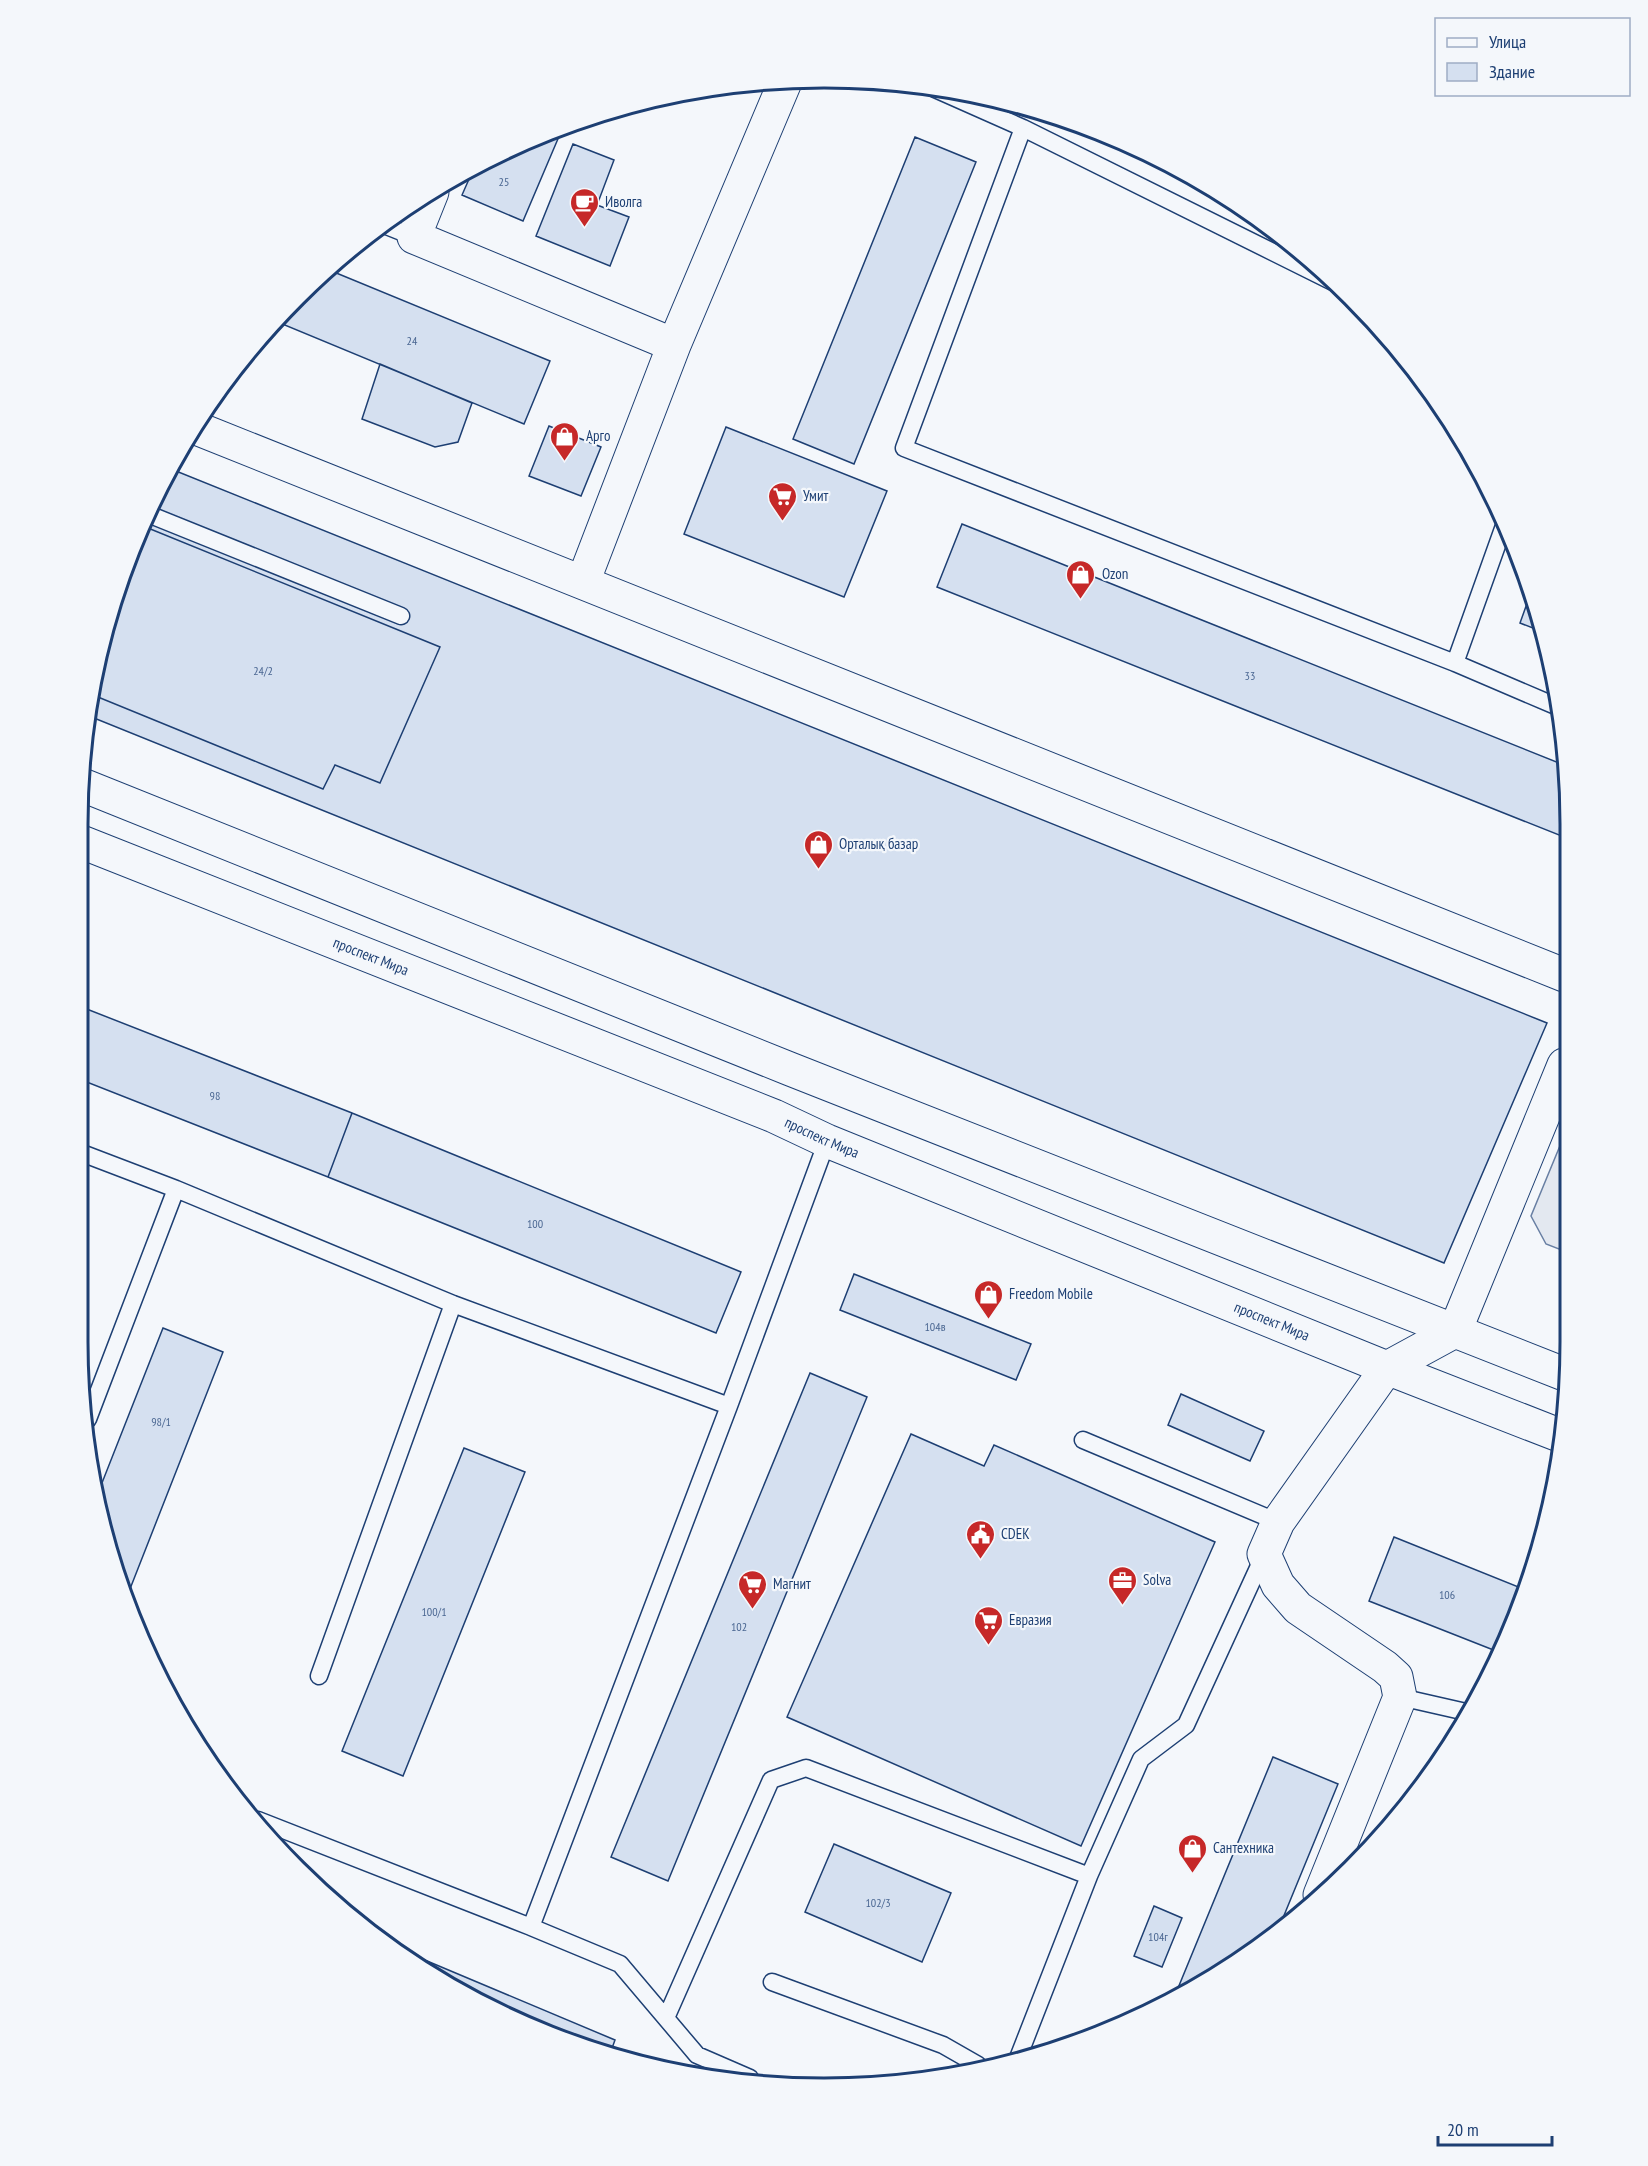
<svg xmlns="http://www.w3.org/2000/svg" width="1648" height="2166" font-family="'PT Sans Narrow',sans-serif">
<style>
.parking{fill:#e3e8f0;stroke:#687fa3;stroke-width:1.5}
.building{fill:#d5e0f0;stroke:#1d3f73;stroke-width:1.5}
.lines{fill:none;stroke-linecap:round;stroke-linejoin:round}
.lane-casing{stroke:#1d3f73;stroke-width:19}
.street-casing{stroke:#1d3f73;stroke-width:35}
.secondary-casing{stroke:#1d3f73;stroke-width:35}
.lane{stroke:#f4f7fb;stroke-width:16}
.street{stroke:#f4f7fb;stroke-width:33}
.secondary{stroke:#f4f7fb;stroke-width:33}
.labels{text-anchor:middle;stroke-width:4.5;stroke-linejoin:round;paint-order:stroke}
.number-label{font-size:12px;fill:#4b6792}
.poi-label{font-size:15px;fill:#1d3f73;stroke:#f4f7fb;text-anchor:start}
.street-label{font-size:15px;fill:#1d3f73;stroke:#f4f7fb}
.rim{fill:none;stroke:#1d3f73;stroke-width:3}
</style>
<rect width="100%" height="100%" fill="#f4f7fb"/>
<path class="parking" d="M1564 1136V1251L1546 1244 1531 1216Z"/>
<path class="building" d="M563 127 523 221 462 195 473 170 538 135Z
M915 137 976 162 854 464 793 439Z
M573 144 614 160 597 205 629 217 610 266 536 236Z
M329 270 550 361 524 424 275 321 297 296Z
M380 364 472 403 458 442 435 447 362 419Z
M549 426 601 447 581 496 529 476Z
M726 427 887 491 844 597 684 534Z
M171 469 1547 1023 1444 1263 89 716 104 631 155 494Z
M962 524 1564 765V837L937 587Z
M143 526 440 647 380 783 335 765 323 789 93 695 104 631Z
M1529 598 1538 630 1520 623Z
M79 1006 352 1113 328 1177 79 1079Z
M352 1113 741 1272 716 1333 328 1177Z
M854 1274 1031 1344 1016 1380 840 1310Z
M163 1328 223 1352 128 1594 104 1535 98 1493Z
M810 1373 867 1397 668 1881 611 1857Z
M1181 1394 1264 1431 1250 1461 1168 1425Z
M911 1434 984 1466 994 1445 1215 1542 1081 1846 787 1717Z
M464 1448 525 1472 403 1776 342 1751Z
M1394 1537 1526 1590 1496 1651 1369 1601Z
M1273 1757 1338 1784 1278 1930 1239 1962 1176 1993Z
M834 1844 951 1893 922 1962 805 1912Z
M1154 1906 1182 1918 1162 1967 1134 1956Z
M389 1945 615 2040 611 2051 494 2011Z"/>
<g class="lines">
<defs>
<path id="lane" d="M935 89 1023 128 904 448 1455 663
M1023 128 1335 283
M384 225 414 237
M148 514 401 616
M1505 523 1455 663 1558 707
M79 1152 176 1189 453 1304 729 1406
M88 1419 176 1189
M1083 1440 1278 1522
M319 1676 453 1304
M1400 1697 1466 1712
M258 1820 531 1927 729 1406 827 1141
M531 1927 620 1964 697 2055 750 2078
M772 1982 943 2045 978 2065
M666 2018 771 1780 806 1768 1089 1876 1141 1759 1186 1725 1264 1555
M1018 2058 1089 1876"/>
<path id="street" d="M432 192 414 237 674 345
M196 428 1564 975
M583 582 674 345 785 82
M1320 1895 1400 1697 1396 1677 1385 1667 1298 1608 1278 1585 1264 1554 1278 1522 1387 1368 1455 1331 1564 1065"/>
<g id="secondary">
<path d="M80 784 790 1069 1564 1374"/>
<path id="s1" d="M79 841 774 1116 827 1141 1387 1368 1564 1437"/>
</g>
</defs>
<use href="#lane" class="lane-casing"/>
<use href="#street" class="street-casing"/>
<use href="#secondary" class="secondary-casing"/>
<use href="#lane" class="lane"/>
<use href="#street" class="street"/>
<use href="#secondary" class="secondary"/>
</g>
<defs>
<symbol id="cafe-pin" viewBox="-11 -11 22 30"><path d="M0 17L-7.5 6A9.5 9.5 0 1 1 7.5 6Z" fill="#c62828" stroke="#f4f7fb"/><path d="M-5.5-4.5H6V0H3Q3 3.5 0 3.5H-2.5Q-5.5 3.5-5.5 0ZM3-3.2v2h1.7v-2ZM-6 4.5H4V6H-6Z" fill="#fff"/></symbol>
<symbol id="shop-pin" viewBox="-11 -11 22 30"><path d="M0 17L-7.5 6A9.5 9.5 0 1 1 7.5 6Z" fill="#c62828" stroke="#f4f7fb"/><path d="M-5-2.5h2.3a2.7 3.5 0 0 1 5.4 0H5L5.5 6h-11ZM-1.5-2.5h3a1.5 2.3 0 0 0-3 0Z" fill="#fff"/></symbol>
<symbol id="supermarket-pin" viewBox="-11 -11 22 30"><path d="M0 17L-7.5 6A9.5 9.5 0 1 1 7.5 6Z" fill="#c62828" stroke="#f4f7fb"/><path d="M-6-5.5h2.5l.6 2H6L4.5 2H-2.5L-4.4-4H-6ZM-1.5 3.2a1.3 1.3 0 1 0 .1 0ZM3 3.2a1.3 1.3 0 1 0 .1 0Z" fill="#fff"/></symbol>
<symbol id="civic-pin" viewBox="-11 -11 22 30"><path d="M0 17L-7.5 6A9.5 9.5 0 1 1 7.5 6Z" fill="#c62828" stroke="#f4f7fb"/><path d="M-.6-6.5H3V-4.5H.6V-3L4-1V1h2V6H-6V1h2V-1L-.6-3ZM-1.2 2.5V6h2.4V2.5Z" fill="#fff"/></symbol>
<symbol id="office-pin" viewBox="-11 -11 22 30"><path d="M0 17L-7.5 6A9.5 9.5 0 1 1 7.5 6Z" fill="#c62828" stroke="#f4f7fb"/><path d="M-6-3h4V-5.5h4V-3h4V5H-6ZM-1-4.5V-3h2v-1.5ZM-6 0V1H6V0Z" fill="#fff"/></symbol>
</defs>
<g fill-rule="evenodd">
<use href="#cafe-pin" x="568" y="186" width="33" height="45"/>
<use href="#shop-pin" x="548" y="420" width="33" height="45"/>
<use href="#supermarket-pin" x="766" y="480" width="33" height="45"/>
<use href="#shop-pin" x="1064" y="558" width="33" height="45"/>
<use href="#shop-pin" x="802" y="828" width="33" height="45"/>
<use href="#shop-pin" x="972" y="1278" width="33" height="45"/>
<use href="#civic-pin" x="964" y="1518" width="33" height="45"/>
<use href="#office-pin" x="1106" y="1564" width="33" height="45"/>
<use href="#supermarket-pin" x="736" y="1568" width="33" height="45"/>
<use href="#supermarket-pin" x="972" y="1604" width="33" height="45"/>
<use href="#shop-pin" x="1176" y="1832" width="33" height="45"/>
</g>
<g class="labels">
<g class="number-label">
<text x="504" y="186">25</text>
<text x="412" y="345">24</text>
<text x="263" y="675">24/2</text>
<text x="1250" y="680">33</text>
<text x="215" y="1100">98</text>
<text x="535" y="1228">100</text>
<text x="935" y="1331">104в</text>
<text x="161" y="1426">98/1</text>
<text x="1447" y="1599">106</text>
<text x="434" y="1616">100/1</text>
<text x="739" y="1631">102</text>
<text x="878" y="1907">102/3</text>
<text x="1158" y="1941">104г</text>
</g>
<g class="poi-label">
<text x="605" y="207">Иволга</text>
<text x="586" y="441">Арго</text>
<text x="803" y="501">Умит</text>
<text x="1102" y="579">Ozon</text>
<text x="839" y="849">Орталық базар</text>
<text x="1009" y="1299">Freedom Mobile</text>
<text x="1001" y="1539">CDEK</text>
<text x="1143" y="1585">Solva</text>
<text x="773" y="1589">Магнит</text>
<text x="1009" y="1625">Евразия</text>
<text x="1213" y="1853">Сантехника</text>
</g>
<g class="street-label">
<text dy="5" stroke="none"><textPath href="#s1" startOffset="314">проспект Мира</textPath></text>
<text dy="5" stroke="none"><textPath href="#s1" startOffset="800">проспект Мира</textPath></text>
<text dy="5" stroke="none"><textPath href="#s1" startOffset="1286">проспект Мира</textPath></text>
</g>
</g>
<path d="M0 0H1648V2166H0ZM824 88H824A736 736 0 0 1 1560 824V1342A736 736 0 0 1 824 2078H824A736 736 0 0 1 88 1342V824A736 736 0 0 1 824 88Z" fill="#f4f7fb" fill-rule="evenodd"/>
<path class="rim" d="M824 88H824A736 736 0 0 1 1560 824V1342A736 736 0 0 1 824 2078H824A736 736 0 0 1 88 1342V824A736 736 0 0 1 824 88Z"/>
<rect x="1435" y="18" width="195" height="78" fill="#f4f7fb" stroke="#9eadc5" stroke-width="1.5"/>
<rect x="1447" y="38" width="30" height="9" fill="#f4f7fb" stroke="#9eadc5" stroke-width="1.5"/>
<text x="1489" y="48" font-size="18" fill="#1d3f73">Улица</text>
<rect x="1447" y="63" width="30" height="18" fill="#d5e0f0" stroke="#9eadc5" stroke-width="1.5"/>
<text x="1489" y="78" font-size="18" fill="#1d3f73">Здание</text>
<path d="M1438 2136v9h114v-9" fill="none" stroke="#1d3f73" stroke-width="3"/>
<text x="1447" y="2136" font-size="18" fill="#1d3f73" stroke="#f4f7fb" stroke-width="4.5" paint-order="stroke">20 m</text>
</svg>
